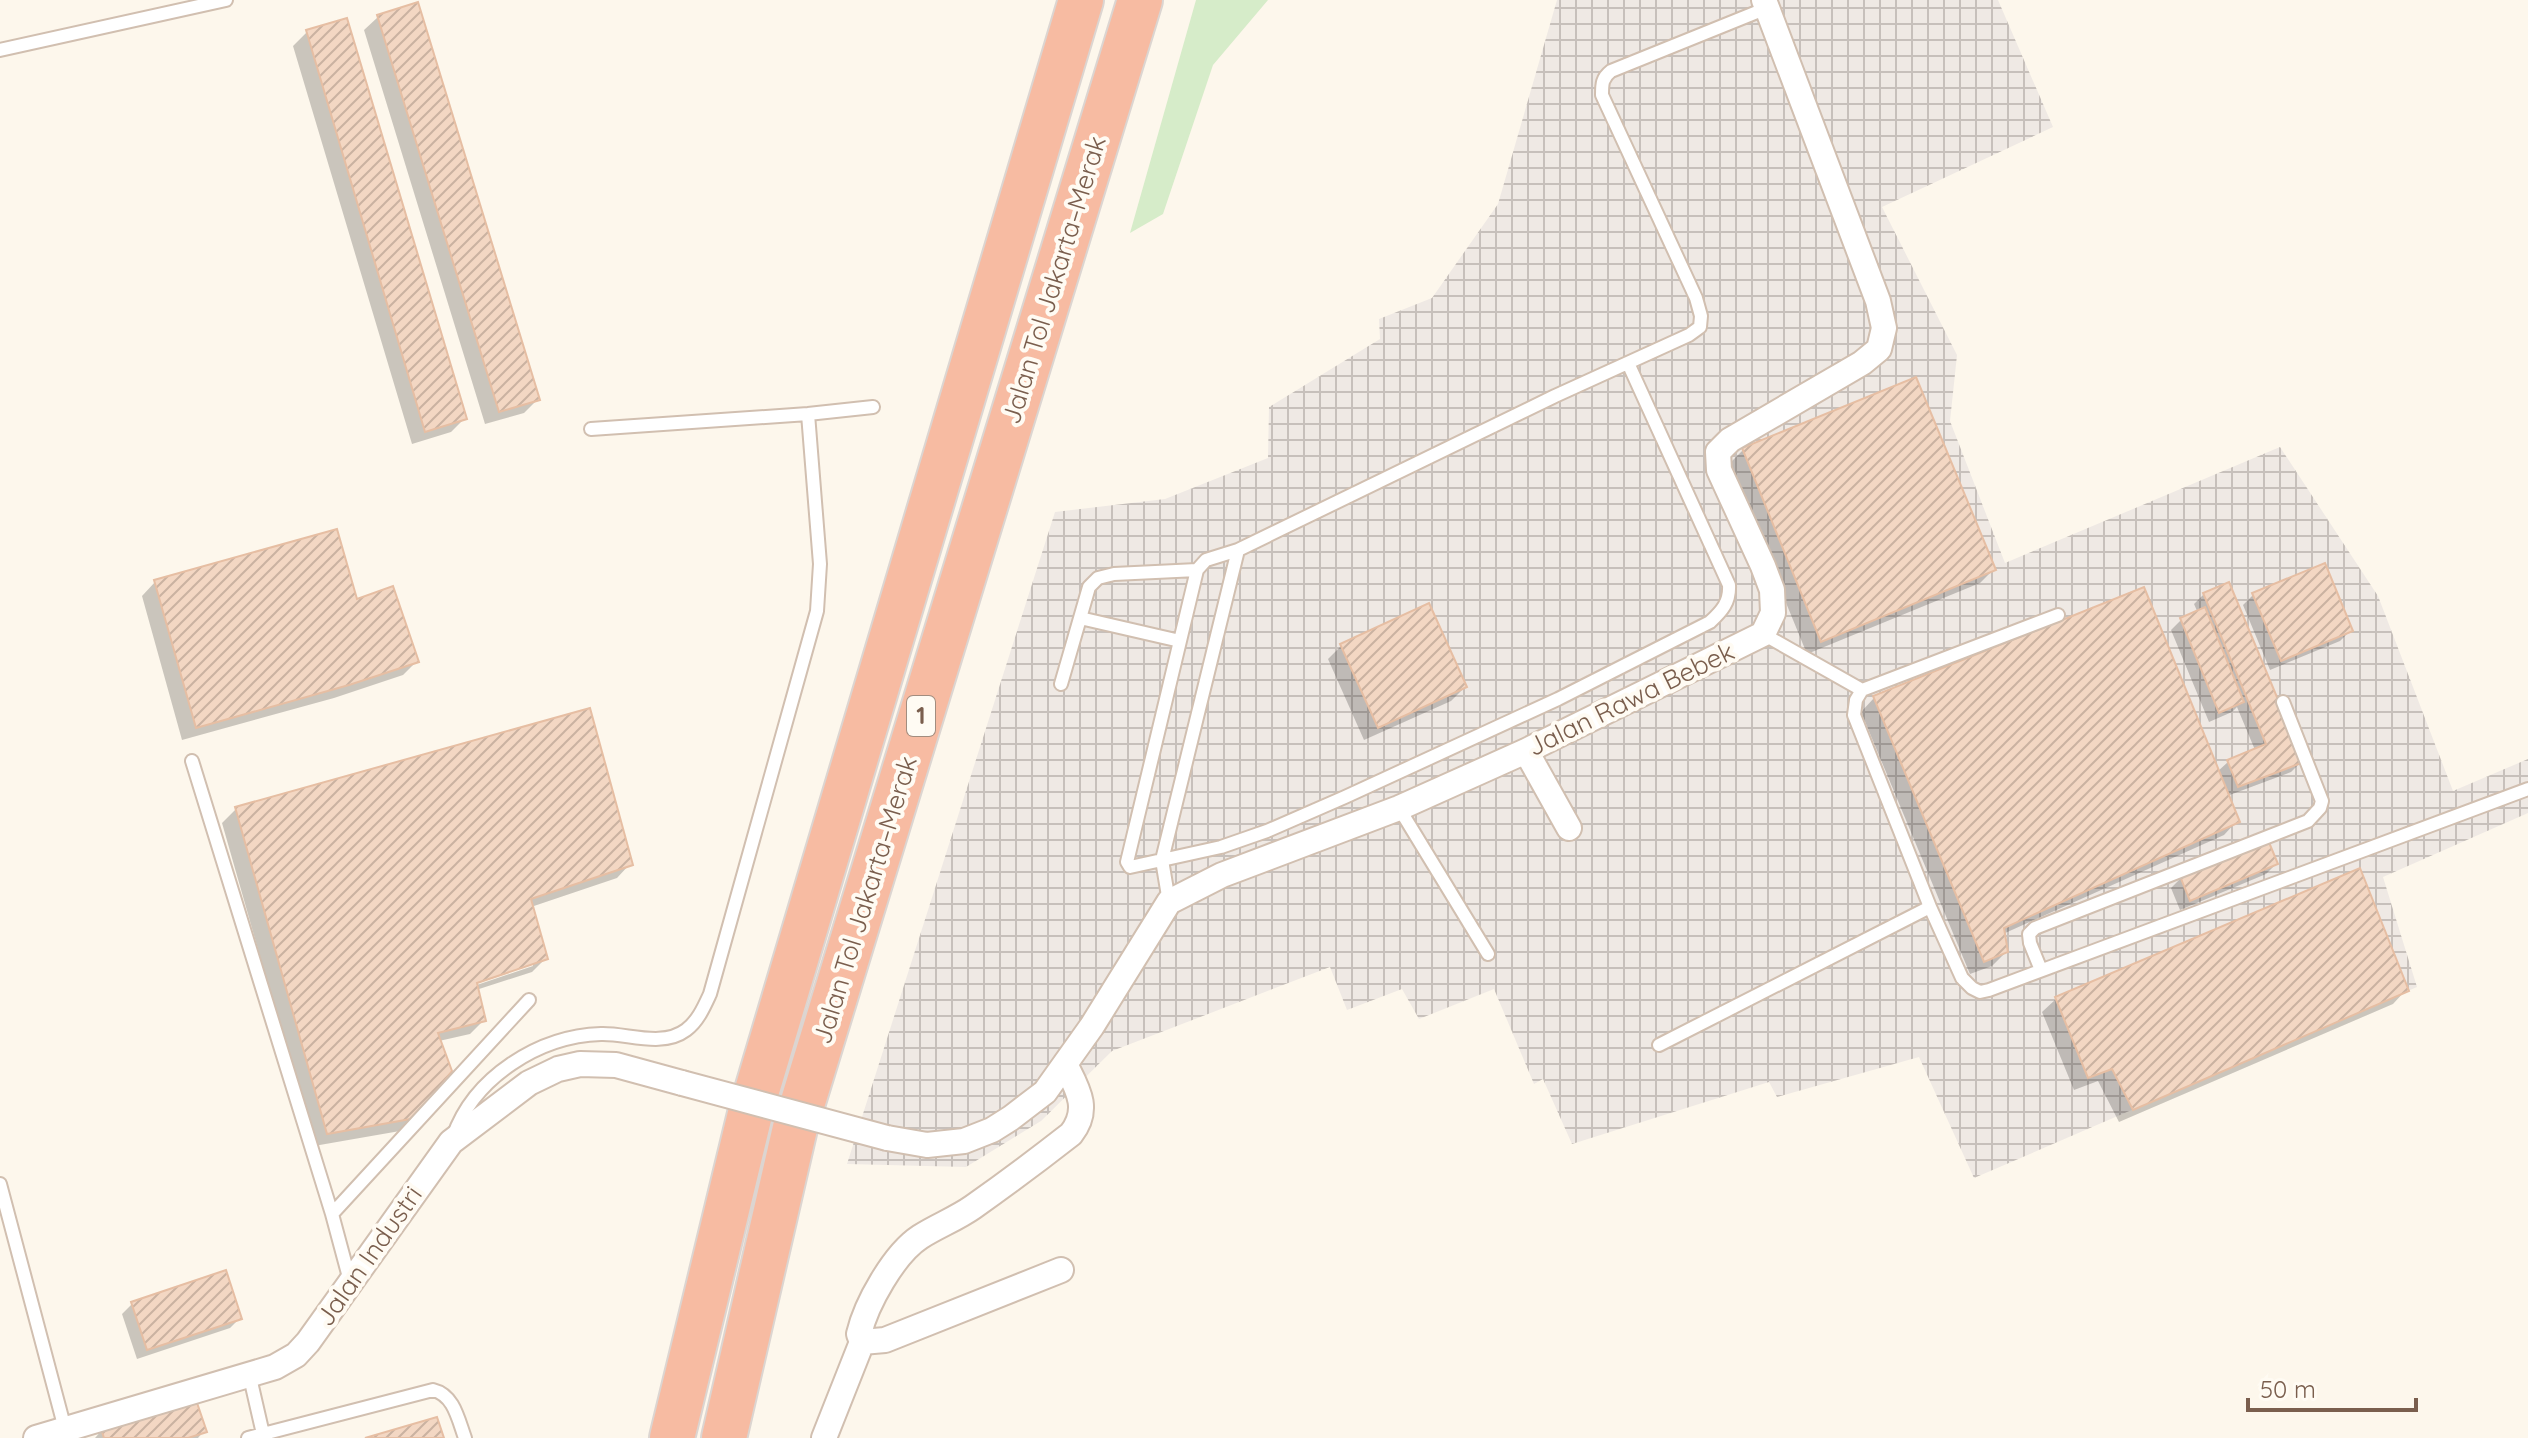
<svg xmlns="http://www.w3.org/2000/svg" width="2528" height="1438" font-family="Quicksand,sans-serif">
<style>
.industrial{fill:url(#industrial-grid)}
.grass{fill:#d6ecc9}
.shadow{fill:#0003;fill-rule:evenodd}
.building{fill:url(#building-hatch);stroke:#e6bea3;stroke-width:2}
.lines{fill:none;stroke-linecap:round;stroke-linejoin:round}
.service-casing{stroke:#d1bfb0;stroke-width:16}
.minor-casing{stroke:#d1bfb0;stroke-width:28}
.motorway-casing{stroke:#dcd5d1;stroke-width:48}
.service{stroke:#fff;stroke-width:12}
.minor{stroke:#fff;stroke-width:24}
.motorway{stroke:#f7bba2;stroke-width:44}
.minor-bridge-casing{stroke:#d1bfb0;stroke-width:28;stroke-linecap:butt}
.minor-bridge{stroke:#fff;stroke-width:24}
.labels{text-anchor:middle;stroke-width:8;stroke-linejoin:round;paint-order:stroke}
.shield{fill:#fffbf3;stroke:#a28d7f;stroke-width:2}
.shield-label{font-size:24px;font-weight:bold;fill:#7a5e4d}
.street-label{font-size:26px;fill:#7a5e4d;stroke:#fffbf3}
</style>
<defs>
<pattern id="industrial-grid" width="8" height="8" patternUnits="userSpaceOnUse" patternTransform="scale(2)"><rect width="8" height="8" fill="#efe9e4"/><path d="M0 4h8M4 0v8" fill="none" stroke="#c7c0bb"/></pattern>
<pattern id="building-hatch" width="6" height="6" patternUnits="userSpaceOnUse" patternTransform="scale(2)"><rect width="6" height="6" fill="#f3d7c3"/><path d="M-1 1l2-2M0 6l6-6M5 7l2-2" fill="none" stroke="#cab2a1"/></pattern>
</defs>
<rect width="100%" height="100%" fill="#fdf7ec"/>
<path class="industrial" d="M1557 0H1998L2053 127 1882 207 1957 355 1950 421 2005 563 2280 447 2378 596 2453 791 2528 759V813L2383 877 2417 987 1974 1178 1919 1057 1777 1097 1769 1082 1572 1144 1543 1079 1534 1084 1494 989 1419 1019 1402 989 1347 1010 1330 967 1112 1051 1041 1121 966 1167 847 1164 1055 512 1165 499 1268 458 1269 407 1380 339 1379 319 1432 298 1498 204Z"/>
<path class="grass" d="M1196 0H1268L1213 65 1163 214 1130 233Z"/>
<path class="shadow" d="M378 17 538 399 524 413 485 424 364 30Z
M307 32 464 419 451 432 412 444 293 46Z
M1743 450 1993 570 1980 583 1807 654 1729 464Z
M155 582 355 601 416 662 403 675 334 698 182 740 142 596Z
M2204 594 2301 762 2291 772 2227 796 2237 821 2224 835 2003 934 2006 952 1992 966 1970 974 1861 712 1874 698 2217 772 2228 762 2255 750 2237 707 2232 712 2209 722 2171 630 2181 620 2198 613 2194 604Z
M2253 595 2350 631 2340 641 2270 670 2243 605Z
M1342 645 1465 687 1451 701 1364 740 1328 659Z
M236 809 630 864 617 878 531 907 546 958 532 972 476 990 484 1020 470 1034 439 1041 414 1117 400 1131 314 1146 222 823ZM533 962V966L468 988 466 984Z
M2267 842 2276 864 2266 874 2180 910 2171 888 2181 878Z
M2359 870 2406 990 2393 1004 2119 1122 2098 1081 2074 1090 2042 1012 2056 999Z
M132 1304 240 1318 230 1328 137 1359 122 1314Z
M102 1430 204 1431 198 1438H95Z"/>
<path class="building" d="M418 2 540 400 499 412 377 15Z
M347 18 467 419 425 432 306 30Z
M1916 377 1996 570 1821 642 1742 448Z
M337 529 357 599 393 586 419 662 349 685 196 728 154 580Z
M2325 563 2353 631 2281 661 2252 593Z
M2229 582 2304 762 2238 787 2227 760 2266 744 2203 593Z
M2144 587 2240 822 2004 928 2008 952 1984 962 1873 696Z
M1429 603 1467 687 1378 728 1340 644Z
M2205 607 2244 702 2219 713 2180 618Z
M590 708 633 865 531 899 548 959 477 983 486 1021 438 1033 452 1071 416 1118 327 1134 235 807Z
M2268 840 2278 864 2190 901 2180 876Z
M2360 868 2409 991 2133 1110 2112 1069 2088 1078 2055 997Z
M226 1270 242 1319 147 1350 131 1302Z
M195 1397 207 1432 188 1438H104L101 1429Z
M437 1417 444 1438H365Z"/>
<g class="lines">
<defs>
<path id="service" d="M0 50 226 0
M591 429 808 414 873 407
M1238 550 1206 560 1197 570 1127 862 1130 867 1221 847 1267 831 1345 797 1558 699 1710 622C1722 611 1730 602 1729 585L1628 363
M1080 618 1180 641
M1763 634 1862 690 1856 700 1854 715 1930 907 1962 978 1972 988 1980 992 1989 990 2528 789
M1061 684 1089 587 1098 578 1114 574 1197 570
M1862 690 2058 615
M192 761 332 1214 350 1281
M1399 808 1488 954
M1169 902 1162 860 1238 550 1555 396 1689 335 1700 327 1701 316 1696 298 1602 95C1602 84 1602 78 1611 71L1767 8
M2041 970 2030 943 2029 934 2035 928 2308 821 2320 808 2322 801 2283 702
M1659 1045 1930 907
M453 1137C474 1077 539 1036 601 1034 627 1033 662 1048 686 1030 698 1021 704 1007 710 994L817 611 820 564 808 414
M0 1184 65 1429
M332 1214 529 1000
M248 1438 263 1434 249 1373
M264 1438 263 1434 433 1390C454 1395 458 1419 465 1438"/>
<path id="minor" d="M1526 751 1569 828
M887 1138 927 1145 964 1141 992 1130 1011 1118 1045 1092 1092 1026 1169 902 1222 875 1399 808 1526 751 1763 634 1773 613 1772 590 1763 566 1719 470 1718 452 1730 440 1862 363 1879 349 1884 328 1878 301 1764 0
M1061 1270 885 1340 862 1342 859 1334C866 1304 894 1254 920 1237 937 1226 956 1219 973 1207 1007 1183 1039 1159 1071 1134 1091 1109 1077 1088 1065 1064
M36 1438 275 1367 296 1355 308 1342 451 1142 529 1083 558 1069 580 1064 616 1065 682 1083
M824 1438 862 1342"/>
<path id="motorway" d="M672 1438 750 1114 1081 0
M724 1438 795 1128 1140 0"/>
</defs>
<use href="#service" class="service-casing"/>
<use href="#minor" class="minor-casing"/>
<use href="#motorway" class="motorway-casing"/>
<use href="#service" class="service"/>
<use href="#minor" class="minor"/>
<use href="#motorway" class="motorway"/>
<defs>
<path id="minor-bridge" d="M682 1083 887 1138"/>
</defs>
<use href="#minor-bridge" class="minor-bridge-casing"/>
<use href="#minor-bridge" class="minor-bridge"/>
</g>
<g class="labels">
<rect class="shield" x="907" y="696" width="28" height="40" rx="6"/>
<g class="shield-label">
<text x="921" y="724">1</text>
</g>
<g class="street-label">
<text transform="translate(1054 280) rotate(-73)" y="9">Jalan Tol Jakarta–Merak</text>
<text transform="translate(1631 699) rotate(-26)" y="9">Jalan Rawa Bebek</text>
<text transform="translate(865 900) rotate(-73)" y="9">Jalan Tol Jakarta–Merak</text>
<text transform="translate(369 1256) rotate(-55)" y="9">Jalan Industri</text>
</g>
</g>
<path d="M2248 1398v12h168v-12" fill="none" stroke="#7a5e4d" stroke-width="4"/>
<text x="2260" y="1398" font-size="24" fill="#7a5e4d" stroke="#fffbf3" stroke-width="6" paint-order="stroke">50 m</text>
</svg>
